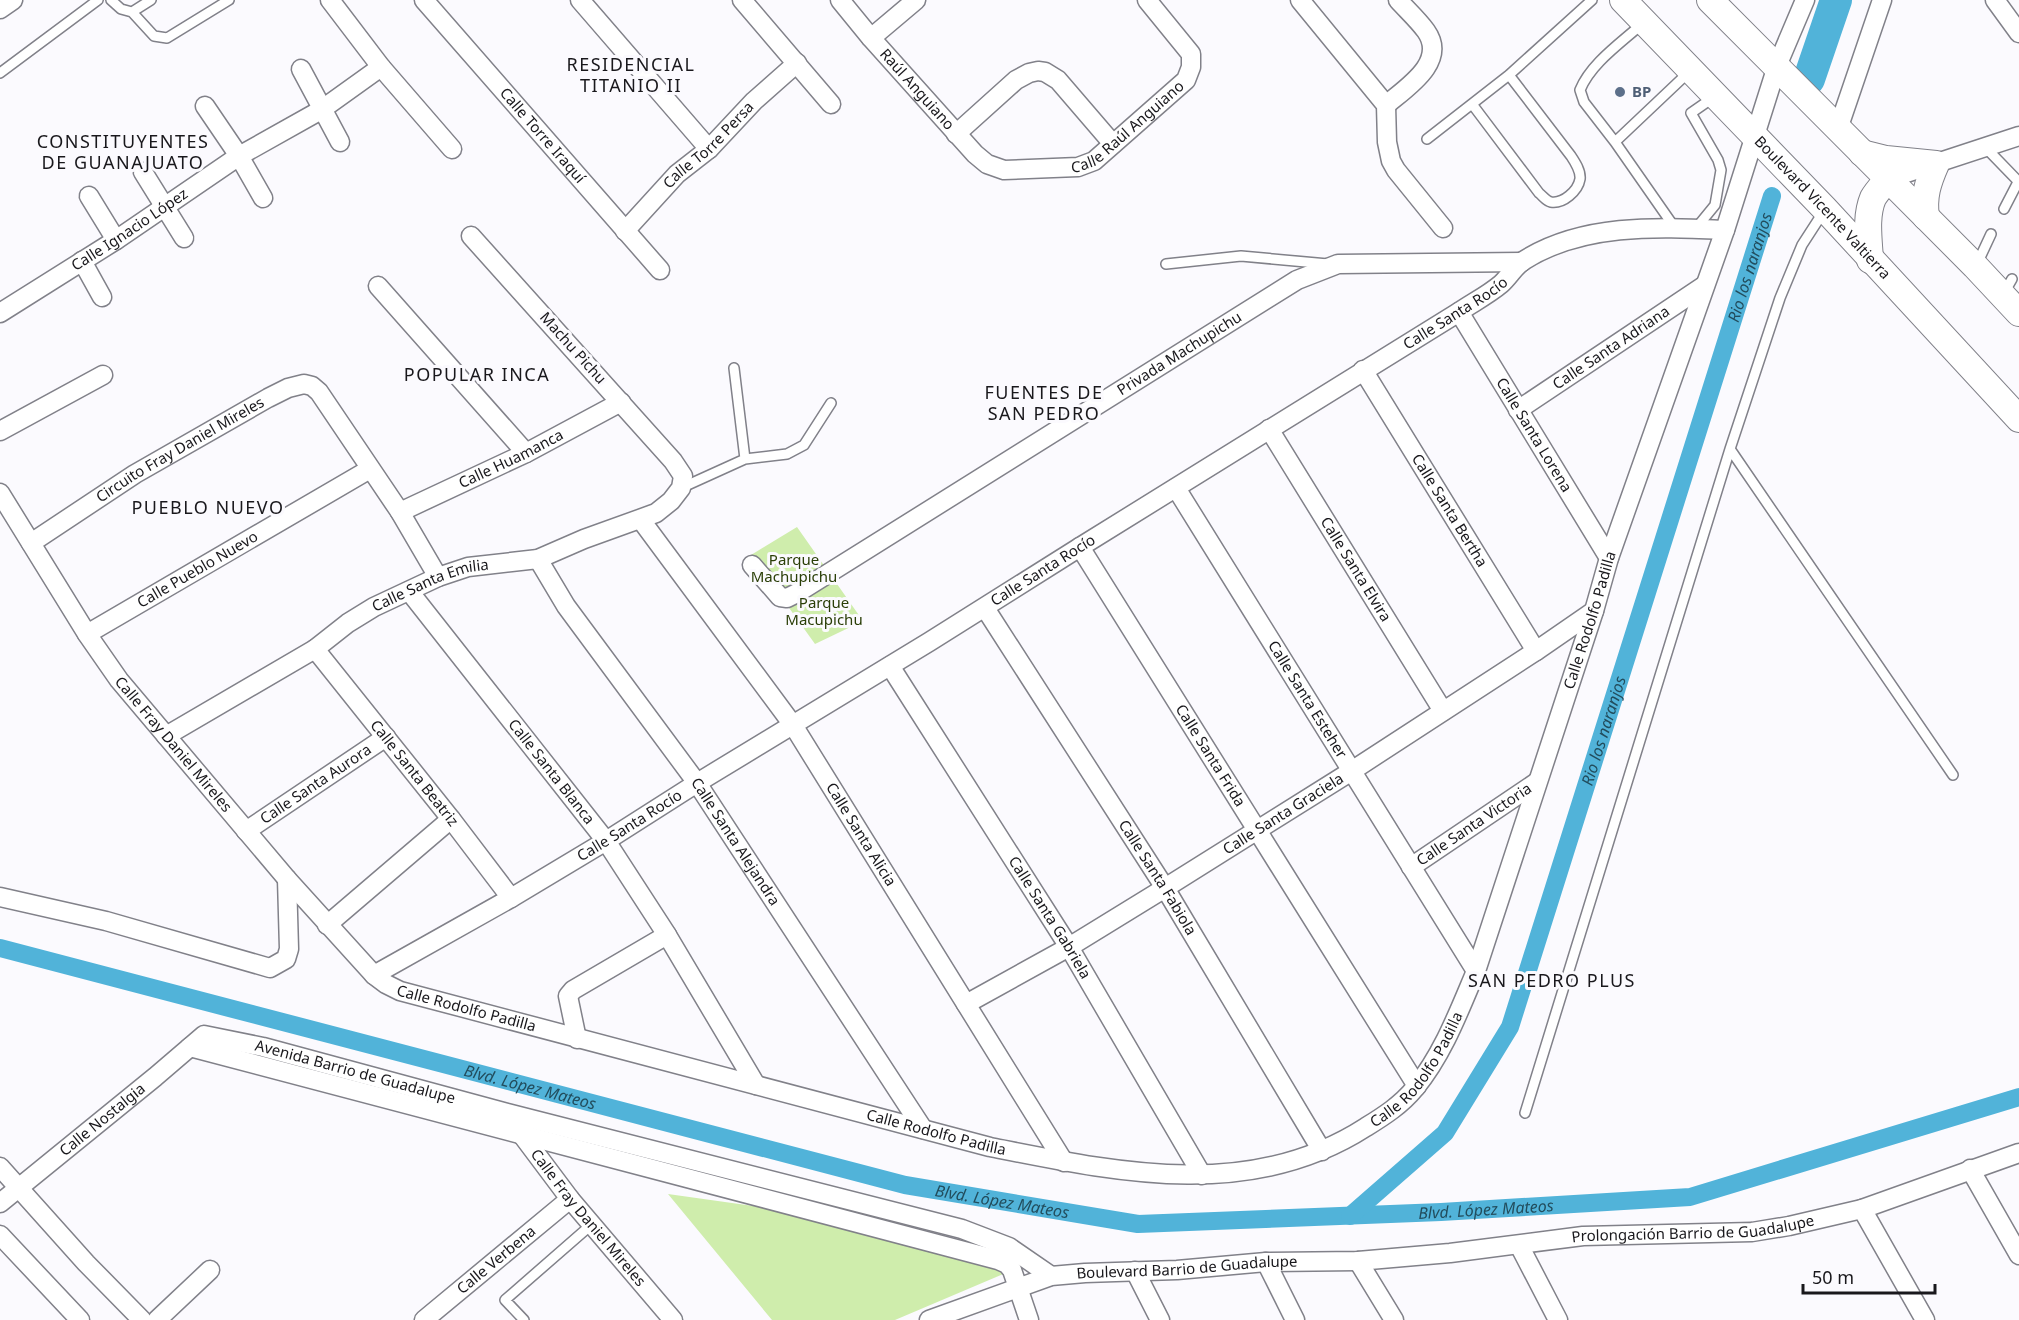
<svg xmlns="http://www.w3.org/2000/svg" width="2019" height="1320" font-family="'Noto Sans',sans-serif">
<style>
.green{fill:#cfedac}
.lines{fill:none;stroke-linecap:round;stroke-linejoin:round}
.canal{stroke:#51b3d9;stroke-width:18}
.river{stroke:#51b3d9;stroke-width:32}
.service-casing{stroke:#818189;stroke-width:12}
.minor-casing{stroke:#818189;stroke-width:21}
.secondary-casing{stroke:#818189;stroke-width:28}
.service{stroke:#fff;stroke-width:9}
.minor{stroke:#fff;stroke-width:18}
.secondary{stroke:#fff;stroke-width:26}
.service-dot{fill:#5c6f8a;stroke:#fbfafe;stroke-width:2}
.labels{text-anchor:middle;stroke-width:6;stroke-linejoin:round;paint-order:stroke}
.street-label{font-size:15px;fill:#19181c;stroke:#fbfafe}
.service-label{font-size:15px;font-weight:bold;fill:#4e5e75;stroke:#fbfafe;text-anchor:start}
.park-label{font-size:15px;fill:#2b3f08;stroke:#fbfafe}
.water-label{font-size:16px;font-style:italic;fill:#224d5d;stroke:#fbfafe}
.quarter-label{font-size:18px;letter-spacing:1.5px;fill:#19181c;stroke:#fbfafe}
</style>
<rect width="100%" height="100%" fill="#fbfafe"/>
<path class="green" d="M797 527 863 621 815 644 751 555Z
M668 1194 832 1217 1008 1272 895 1320H772Z"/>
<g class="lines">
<g class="canal">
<path id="s1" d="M0 948 905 1185 1138 1224 1441 1212 1690 1197 2019 1097"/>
<path id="s2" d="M1350 1216 1445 1133 1510 1027 1772 196"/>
</g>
<path class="river" d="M1809 79 1836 0"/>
<defs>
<path id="service" d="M111 0 121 9 132 12 151 0
M132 12 154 36 167 38 229 0
M1643 23C1621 43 1591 63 1580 90L1584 102 1615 142 1690 71
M0 73 98 0
M1472 104 1539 193C1543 196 1546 201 1551 202 1563 204 1578 191 1580 179 1581 171 1575 162 1571 156L1509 75
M1427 139 1509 75 1592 0
M1615 142 1675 228
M1986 148 2019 182
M2004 209 2018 182
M1697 227 1715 205 1721 170 1718 160 1691 113 1714 97
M1166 264 1241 256 1328 264
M1977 264 1991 234
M2004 293 2012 279
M1730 449 1953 775
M745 459 787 454 804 445 831 403
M681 488 745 459 734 368
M1525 1113 1730 449 1780 298 1802 245 1824 211
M524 1320 505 1300 591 1225"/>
<g id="minor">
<path d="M330 0 381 67 452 149"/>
<path id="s3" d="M424 0 660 270"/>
<path d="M580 0 709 149"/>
<path d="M742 0 831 104"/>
<path id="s4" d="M840 0 871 38 975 154 987 164 1004 170 1078 167 1094 161 1186 80 1191 67V54L1147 0"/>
<path d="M1300 0 1386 105 1387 142 1391 161 1396 170 1443 228"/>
<path d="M1995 0 2019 33"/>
<path d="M0 9 13 0"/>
<path d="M871 38 916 0"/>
<path d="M301 69 340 142"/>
<path d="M1386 105C1406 88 1448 62 1426 31 1418 20 1407 10 1398 0"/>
<path d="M205 106 239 156 263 198"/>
<path d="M1838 129 1882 0"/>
<path d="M956 134 1016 80 1029 73 1038 71 1045 72 1058 80 1113 144"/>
<path d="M143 172 184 238"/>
<path d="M1888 179 2019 136"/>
<path d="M89 196 116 240"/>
<path id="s5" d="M625 231 677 174 709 149 754 101 797 63"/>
<path d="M82 261 102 297"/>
<path d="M378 286 526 453"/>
<path id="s6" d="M1459 312 1609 558"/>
<path id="s7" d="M0 313 116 240 239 156 321 110 381 67"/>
<path id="s8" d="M1363 370 1536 651"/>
<path id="s9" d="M1518 410 1705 285"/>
<path id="s10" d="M1269 429 1443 711"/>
<path d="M0 431 103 375"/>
<path id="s11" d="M1176 488 1476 971"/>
<path id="s12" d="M0 493 87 634 119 680 287 879 374 975 386 984 400 991 990 1147C1116 1172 1250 1202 1366 1127 1384 1116 1401 1105 1415 1088 1443 1054 1459 1011 1476 971L1594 611 1609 558 1725 230 1777 66 1805 0"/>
<path id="s13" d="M400 512 526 453 621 402"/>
<path id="s14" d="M641 520 793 725 1064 1162"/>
<path id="s15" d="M31 543 135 474 268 398 288 388 304 384 312 386 319 392 400 512 438 577"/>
<path id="s16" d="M1080 547 1417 1086"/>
<path id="s17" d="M538 559 566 606 697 783 923 1129"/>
<path id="s18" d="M752 565 780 597 787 598 797 593 1297 280 1338 264 1522 262"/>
<path id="s19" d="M409 591 606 841 667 935 756 1085"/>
<path id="s20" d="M985 608 1165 888 1322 1151"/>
<path id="s21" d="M87 634 370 469"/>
<path id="s22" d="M315 649 451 819 511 898"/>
<path id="s23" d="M890 666 1069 947 1202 1175"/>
<path id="s24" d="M166 736 315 649 348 623 374 607 438 577 468 567 538 559 584 539 656 513 671 501 681 488 683 476 673 461 471 236"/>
<path id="s25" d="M246 831 386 737"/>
<path id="s26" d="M1411 867 1537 782"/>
<path d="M0 897 106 921 270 968 286 959 289 949 287 879"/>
<path d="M327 925 451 819"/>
<path id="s27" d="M374 975 511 898 606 841 697 783 929 642 1080 547 1459 312C1472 303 1488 295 1501 284 1509 277 1514 267 1523 261 1582 223 1658 227 1725 230"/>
<path id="s28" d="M966 1004 1069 947 1165 888 1350 772 1536 651 1594 611"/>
<path d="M577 1039 568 996 573 990 667 935"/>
<path d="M190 1047 998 1260 1007 1264 1012 1270 1029 1320"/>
<path id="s29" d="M519 1131 570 1199 673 1320"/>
<path d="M0 1167 86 1263 142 1320"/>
<path d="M1970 1169 2019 1255"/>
<path id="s30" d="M0 1203 155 1077 204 1035 263 1047 507 1113 962 1229 1009 1247 1051 1276"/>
<path d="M1862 1209 1925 1320"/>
<path d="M0 1235 80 1320"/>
<path d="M1519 1245 1558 1320"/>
<path d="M1358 1261 1394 1320"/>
<path d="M1266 1262 1295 1320"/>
<path d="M1135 1271 1160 1320"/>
<path d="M157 1320 210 1270"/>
<path id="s31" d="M424 1320 570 1199"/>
<path id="s32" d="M929 1320 1051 1276 1085 1273 1177 1270 1266 1262 1358 1261 1450 1253 1583 1236 1752 1232 1789 1226 1862 1209 2019 1153"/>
</g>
<g id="secondary">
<path id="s33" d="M1623 0 1825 209 2019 419"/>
<path d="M1710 0 1975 266 2019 313"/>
<path d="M1862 153 1886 159 1936 164C1928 182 1923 197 1926 217"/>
<path d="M1870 260C1869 240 1865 217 1873 198 1877 191 1883 185 1888 179"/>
</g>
</defs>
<use href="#service" class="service-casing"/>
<use href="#minor" class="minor-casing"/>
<use href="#secondary" class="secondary-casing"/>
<use href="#service" class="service"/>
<use href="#minor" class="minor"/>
<use href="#secondary" class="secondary"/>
</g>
<circle class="service-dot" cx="1620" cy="92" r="6"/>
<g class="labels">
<g class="street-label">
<text dy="5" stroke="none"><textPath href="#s4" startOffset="118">Raúl Anguiano</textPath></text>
<text dy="5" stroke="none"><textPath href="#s4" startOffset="376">Calle Raúl Anguiano</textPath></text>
<text dy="5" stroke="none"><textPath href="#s3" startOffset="180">Calle Torre Iraquí</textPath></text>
<text dy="5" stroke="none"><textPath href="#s5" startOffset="120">Calle Torre Persa</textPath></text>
<text dy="5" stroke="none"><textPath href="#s33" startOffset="288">Boulevard Vicente Valtierra</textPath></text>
<text dy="5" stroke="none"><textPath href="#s7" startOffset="154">Calle Ignacio López</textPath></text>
<text dy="5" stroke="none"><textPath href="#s27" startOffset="1268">Calle Santa Rocío</textPath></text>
<text dy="5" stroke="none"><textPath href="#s9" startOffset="112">Calle Santa Adriana</textPath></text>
<text transform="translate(573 348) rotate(48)" y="5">Machu Pichu</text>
<text dy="5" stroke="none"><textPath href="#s18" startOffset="512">Privada Machupichu</textPath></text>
<text dy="5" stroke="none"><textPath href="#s6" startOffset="144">Calle Santa Lorena</textPath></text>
<text dy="5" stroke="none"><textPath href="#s15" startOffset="176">Circuito Fray Daniel Mireles</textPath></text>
<text dy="5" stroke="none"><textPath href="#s13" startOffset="123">Calle Huamanca</textPath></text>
<text dy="5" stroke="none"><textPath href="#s8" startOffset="165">Calle Santa Bertha</textPath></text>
<text dy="5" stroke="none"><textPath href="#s21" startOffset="128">Calle Pueblo Nuevo</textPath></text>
<text dy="5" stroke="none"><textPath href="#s10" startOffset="165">Calle Santa Elvira</textPath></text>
<text dy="5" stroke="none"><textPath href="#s27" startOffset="782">Calle Santa Rocío</textPath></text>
<text dy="5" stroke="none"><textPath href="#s24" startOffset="306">Calle Santa Emilia</textPath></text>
<text dy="5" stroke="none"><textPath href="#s12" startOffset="2204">Calle Rodolfo Padilla</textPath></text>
<text dy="5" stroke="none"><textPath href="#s11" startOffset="249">Calle Santa Esteher</textPath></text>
<text dy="5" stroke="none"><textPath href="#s12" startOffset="306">Calle Fray Daniel Mireles</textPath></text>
<text dy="5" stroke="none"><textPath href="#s16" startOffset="246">Calle Santa Frida</textPath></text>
<text dy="5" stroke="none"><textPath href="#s19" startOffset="230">Calle Santa Blanca</textPath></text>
<text dy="5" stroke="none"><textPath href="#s22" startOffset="159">Calle Santa Beatriz</textPath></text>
<text dy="5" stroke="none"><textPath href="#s25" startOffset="84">Calle Santa Aurora</textPath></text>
<text dy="5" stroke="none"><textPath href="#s28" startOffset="370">Calle Santa Graciela</textPath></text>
<text dy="5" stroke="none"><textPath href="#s26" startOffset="76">Calle Santa Victoria</textPath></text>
<text dy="5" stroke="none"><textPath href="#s27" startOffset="296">Calle Santa Rocío</textPath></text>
<text dy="5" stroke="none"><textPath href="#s14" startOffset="384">Calle Santa Alicia</textPath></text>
<text dy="5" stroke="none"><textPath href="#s17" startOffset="345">Calle Santa Alejandra</textPath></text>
<text dy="5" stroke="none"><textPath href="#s20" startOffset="320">Calle Santa Fabiola</textPath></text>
<text dy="5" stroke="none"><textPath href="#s23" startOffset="298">Calle Santa Gabriela</textPath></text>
<text dy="5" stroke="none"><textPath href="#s12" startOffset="711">Calle Rodolfo Padilla</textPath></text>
<text dy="5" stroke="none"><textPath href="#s12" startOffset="1718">Calle Rodolfo Padilla</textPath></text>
<text dy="5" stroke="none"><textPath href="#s30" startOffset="420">Avenida Barrio de Guadalupe</textPath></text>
<text dy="5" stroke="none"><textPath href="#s30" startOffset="132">Calle Nostalgia</textPath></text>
<text dy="5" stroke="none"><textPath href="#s12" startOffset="1197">Calle Rodolfo Padilla</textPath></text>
<text dy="5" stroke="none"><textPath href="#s29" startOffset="111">Calle Fray Daniel Mireles</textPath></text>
<text dy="5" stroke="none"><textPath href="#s32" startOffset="774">Prolongación Barrio de Guadalupe</textPath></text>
<text dy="5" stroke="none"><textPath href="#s31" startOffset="94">Calle Verbena</textPath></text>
<text dy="5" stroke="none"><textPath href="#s32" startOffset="266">Boulevard Barrio de Guadalupe</textPath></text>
</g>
<g class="service-label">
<text x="1632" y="97">BP</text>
</g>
<g class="park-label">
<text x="794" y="565">Parque<tspan x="794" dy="17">Machupichu</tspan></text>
<text x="824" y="608">Parque<tspan x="824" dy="17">Macupichu</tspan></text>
</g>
<g class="water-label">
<text dy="6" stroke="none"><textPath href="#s2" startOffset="1047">Rio los naranjos</textPath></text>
<text dy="6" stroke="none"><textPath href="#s2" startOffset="561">Rio los naranjos</textPath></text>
<text dy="6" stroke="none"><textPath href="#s1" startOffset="548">Blvd. López Mateos</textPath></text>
<text dy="6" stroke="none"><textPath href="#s1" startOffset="1034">Blvd. López Mateos</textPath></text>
<text dy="6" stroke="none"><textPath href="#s1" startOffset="1520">Blvd. López Mateos</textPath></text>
</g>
<g class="quarter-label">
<text x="631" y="71">RESIDENCIAL<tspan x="631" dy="21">TITANIO II</tspan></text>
<text x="123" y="148">CONSTITUYENTES<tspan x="123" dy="21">DE GUANAJUATO</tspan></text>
<text x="477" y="381">POPULAR INCA</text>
<text x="1044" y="399">FUENTES DE<tspan x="1044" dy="21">SAN PEDRO</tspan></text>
<text x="208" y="514">PUEBLO NUEVO</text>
<text x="1552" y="987">SAN PEDRO PLUS</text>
</g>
</g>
<path d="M1803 1284v9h132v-9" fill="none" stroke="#19181c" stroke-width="3"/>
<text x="1812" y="1284" font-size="18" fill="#19181c" stroke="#fbfafe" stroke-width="4.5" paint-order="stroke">50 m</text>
</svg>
